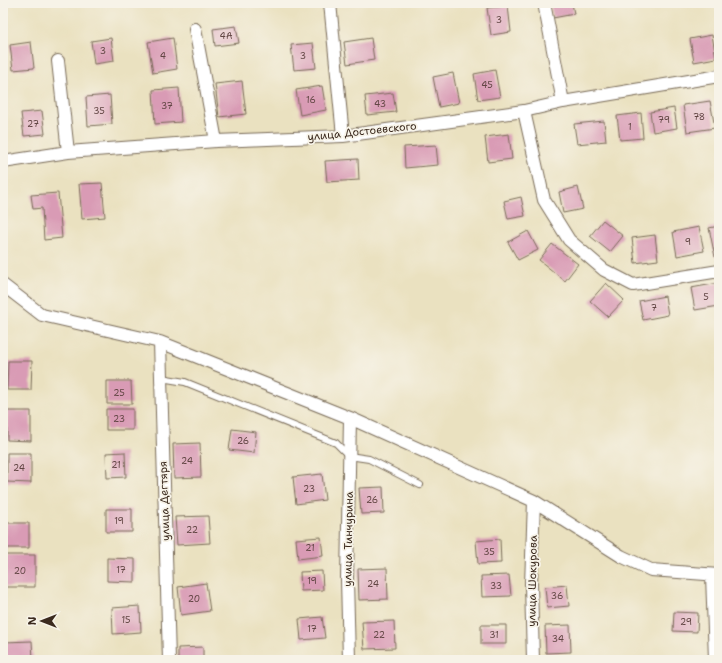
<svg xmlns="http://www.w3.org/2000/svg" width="722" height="663" font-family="'Shantell Sans',sans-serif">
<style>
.building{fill:#d99bb5}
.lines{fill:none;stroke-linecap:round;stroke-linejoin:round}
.lane-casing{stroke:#786a57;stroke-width:8}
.street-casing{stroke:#786a57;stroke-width:14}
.lane{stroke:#fff;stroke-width:6}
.street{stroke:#fff;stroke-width:12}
.labels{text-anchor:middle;stroke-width:3.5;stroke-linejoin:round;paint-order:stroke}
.number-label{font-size:9px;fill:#624644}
.street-label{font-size:11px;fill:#3b2a1e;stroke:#f7f3e8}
</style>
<rect width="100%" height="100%" fill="#f7f3e8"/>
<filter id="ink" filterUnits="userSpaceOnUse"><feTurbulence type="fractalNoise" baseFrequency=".025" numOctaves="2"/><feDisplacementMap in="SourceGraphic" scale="8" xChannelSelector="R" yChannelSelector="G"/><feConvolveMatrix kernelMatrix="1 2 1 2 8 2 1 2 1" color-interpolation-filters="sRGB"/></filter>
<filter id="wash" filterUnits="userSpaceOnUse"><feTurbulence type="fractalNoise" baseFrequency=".012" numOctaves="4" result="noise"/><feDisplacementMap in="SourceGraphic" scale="16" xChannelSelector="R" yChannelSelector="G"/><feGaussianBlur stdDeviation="0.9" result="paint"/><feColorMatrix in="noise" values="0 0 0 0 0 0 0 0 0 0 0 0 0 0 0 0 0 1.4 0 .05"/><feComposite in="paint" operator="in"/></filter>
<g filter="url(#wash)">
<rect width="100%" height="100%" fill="#eae1c0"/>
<g id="blocks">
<path class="building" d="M550 3H572L574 14 553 18Z
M508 6 511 32 491 35 487 8Z
M236 26 239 43 215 46 213 29Z
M712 35 716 58 694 62 690 39Z
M111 38 114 61 94 64 91 41Z
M173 38 177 69 153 73 148 42Z
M371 38 374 60 347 64 344 42Z
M31 42 34 68 13 70 10 45Z
M313 43 316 68 294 70 291 45Z
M495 70 500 97 478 100 474 74Z
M453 73 459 103 439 107 433 77Z
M242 81 246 114 219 117 215 84Z
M322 86 326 110 300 115 296 90Z
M179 88 181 122 155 124 153 90Z
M393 93 396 112 367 115 365 96Z
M110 95 112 124 88 126 86 97Z
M710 101 715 128 687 132 683 105Z
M674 108 677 128 653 132 650 112Z
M42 111 45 134 24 136 21 113Z
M641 113 643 138 620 140 617 116Z
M604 121 606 141 577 144 574 124Z
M509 134 512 159 488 162 485 137Z
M436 145 438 165 405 168 404 147Z
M358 159 359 180 327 182 325 161Z
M102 183 105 217 82 219 79 184Z
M578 187 583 209 563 213 559 192Z
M58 193 62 238 44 240 42 208 33 209 31 195Z
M521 197 525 216 508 219 504 201Z
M603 220 623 236 610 252 590 236Z
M719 226V256L715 257 709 228Z
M699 227 704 251 677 256 673 232Z
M528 231 538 250 518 260 508 242Z
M655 235 658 260 635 263 632 238Z
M552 244 578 264 565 281 539 260Z
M606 283 624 300 608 317 590 301Z
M719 283V306L695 310 691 288Z
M665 296 668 315 643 320 639 301Z
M8 361H32L31 390H7Z
M107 381H131L132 404H107Z
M106 409H133V430H106Z
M7 411H31V441L7 440Z
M232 429 256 432 254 453 229 450Z
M200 443 201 477 174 478 173 444Z
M125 452 126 477 107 478 106 453Z
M7 453H31V483L7 482Z
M322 474 325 500 296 504 293 477Z
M383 487 384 513 361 514 359 488Z
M106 509H132V532H106Z
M208 516 210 543 177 545 175 517Z
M5 523H29V548H5Z
M321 537 323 556 298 559 296 539Z
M500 539 501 563 478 564 476 541Z
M5 555H35V587H5Z
M107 558 135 559V582L107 581Z
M387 568 388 599 359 600 358 569Z
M322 571 323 590 301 591 300 572Z
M509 575 511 596 482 597 481 576Z
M206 583 210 611 181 615 178 587Z
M567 585 569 606 547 608 545 587Z
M140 606 141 632 113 634 112 608Z
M674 612 698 613 697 632 673 631Z
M322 617 325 638 301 640 299 619Z
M394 621 395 648 364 649 362 622Z
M481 625H506V644H481Z
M570 625 571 652 546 653 545 626Z
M32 641 33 660H5L4 642Z
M203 647V660H178V648Z"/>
</g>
</g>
<g filter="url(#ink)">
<use href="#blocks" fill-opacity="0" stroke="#786a57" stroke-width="1"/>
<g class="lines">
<defs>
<path id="lane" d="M161 378 185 382 336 443 349 456 369 459 420 485"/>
<path id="street" d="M330 3 343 136
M544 3 563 102
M195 29 216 141
M58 61 68 152
M524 111 544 200 569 240 604 270 633 285 719 271
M3 162 68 152 216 141 343 136 524 111 563 102 719 76
M3 285 42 315 160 342 350 418 534 501 621 556 651 570 719 575
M160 342 169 660
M712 575 715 660
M349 660 347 579 350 418
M533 660 531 584 534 501"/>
</defs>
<use href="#lane" class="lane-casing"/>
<use href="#street" class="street-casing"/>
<use href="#lane" class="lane"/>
<use href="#street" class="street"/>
</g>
</g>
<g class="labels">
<g class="number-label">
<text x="499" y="23">3</text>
<text x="226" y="39">4А</text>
<text x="103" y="54">3</text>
<text x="163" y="59">4</text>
<text x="303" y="59">3</text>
<text x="487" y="88">45</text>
<text x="311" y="103">16</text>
<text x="380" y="107">43</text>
<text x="167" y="109">37</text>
<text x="99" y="114">35</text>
<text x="699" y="120">78</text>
<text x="664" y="123">79</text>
<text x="33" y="127">27</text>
<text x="630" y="130">1</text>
<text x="688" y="245">9</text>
<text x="706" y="300">5</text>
<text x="654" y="311">7</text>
<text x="119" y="396">25</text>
<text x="119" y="422">23</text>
<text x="243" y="444">26</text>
<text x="187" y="464">24</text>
<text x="116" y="468">21</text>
<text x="19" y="471">24</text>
<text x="309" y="492">23</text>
<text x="372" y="503">26</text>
<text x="119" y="524">19</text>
<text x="192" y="533">22</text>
<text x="310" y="551">21</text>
<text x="489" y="555">35</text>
<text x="121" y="573">17</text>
<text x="20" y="574">20</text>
<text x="312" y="584">19</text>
<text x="373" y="587">24</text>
<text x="496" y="589">33</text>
<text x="557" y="599">36</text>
<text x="194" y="602">20</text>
<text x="126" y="623">15</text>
<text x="686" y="625">29</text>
<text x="312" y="632">17</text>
<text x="379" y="638">22</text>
<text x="494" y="638">31</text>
<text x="558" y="642">34</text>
</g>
<g class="street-label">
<text transform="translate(362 131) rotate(-6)" y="4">улица Достоевского</text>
<text transform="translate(164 501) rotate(-92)" y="4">улица Дегтяря</text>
<text transform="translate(348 539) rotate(-89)" y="4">улица Тинчурина</text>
<text transform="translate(532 581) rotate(-89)" y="4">улица Шокурова</text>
</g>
</g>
<rect width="722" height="663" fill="none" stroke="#f7f3e8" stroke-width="16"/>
<g transform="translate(42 621) rotate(270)" stroke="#f7f3e8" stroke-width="3" paint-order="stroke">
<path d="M0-3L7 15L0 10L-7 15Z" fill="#3b2a1e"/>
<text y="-6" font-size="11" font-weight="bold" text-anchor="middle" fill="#3b2a1e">N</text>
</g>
</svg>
